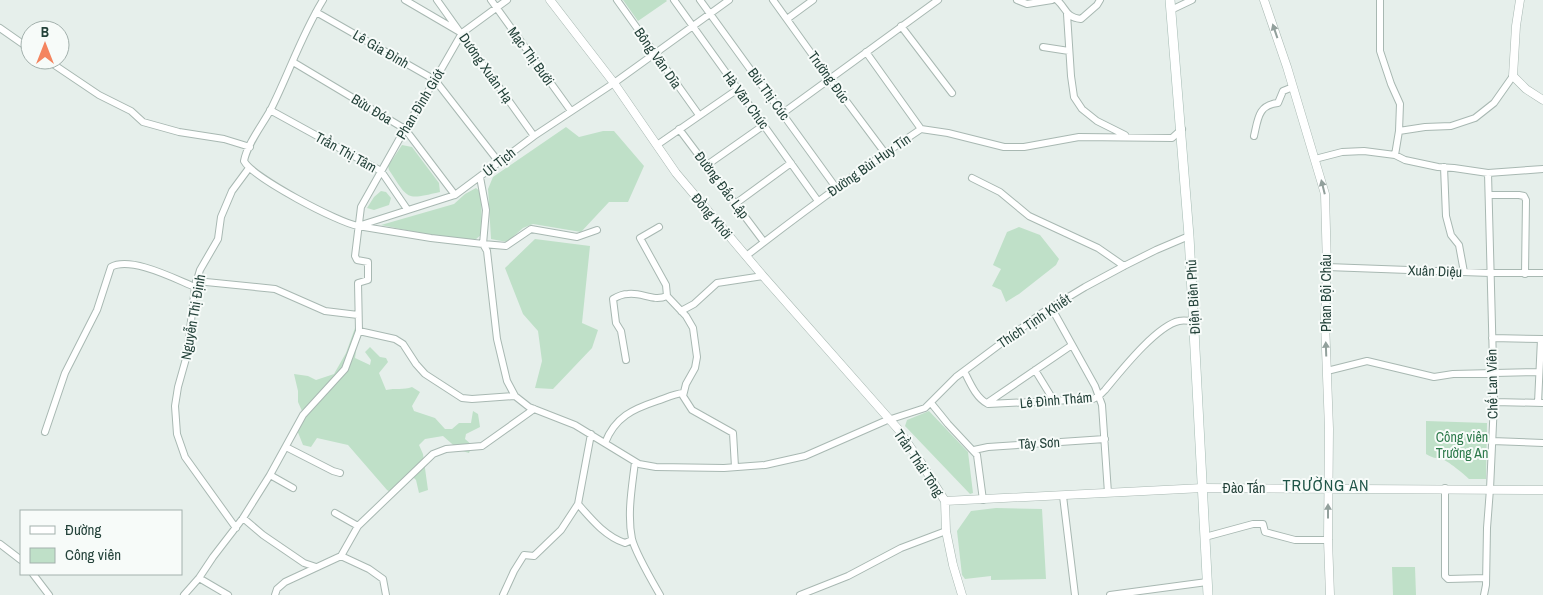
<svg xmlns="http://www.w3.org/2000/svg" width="1543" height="595" font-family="'Archivo Narrow',sans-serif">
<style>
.green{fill:#bfe0c8}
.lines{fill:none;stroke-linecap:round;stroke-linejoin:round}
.minor-casing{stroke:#a8b8b2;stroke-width:8}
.tertiary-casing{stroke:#a8b8b2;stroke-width:9}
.secondary-casing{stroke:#a4bbb3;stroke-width:10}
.minor{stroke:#fff;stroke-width:6}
.tertiary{stroke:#fff;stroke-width:8}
.secondary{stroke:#fff;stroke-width:9}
.oneway{fill:#92a09c}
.labels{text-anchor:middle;stroke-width:4;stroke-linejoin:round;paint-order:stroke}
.street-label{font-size:14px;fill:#24423a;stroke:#f7fbf9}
.park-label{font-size:14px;fill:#2d7a4b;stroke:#f7fbf9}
.quarter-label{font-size:16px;letter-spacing:1px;fill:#1f5548;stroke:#f7fbf9}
</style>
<rect width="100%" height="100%" fill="#e6efeb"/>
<path class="green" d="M623 0H666L667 1 638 21Z
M566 127 579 137 603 131H614L644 166 628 202H609L581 232 533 224 523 228 507 242 491 239 488 189 493 177Z
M402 145 412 147 439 183 440 192C405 200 409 200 389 170L388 166Z
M476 188 481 192 482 234 475 240 430 235 381 225 454 204 465 194Z
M381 191 386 192 391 198 389 205 374 210 367 208 374 197Z
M1019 227 1040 235 1059 259 1056 265 1019 294 1006 302 1001 290 992 286 1001 269 993 265 1007 232Z
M535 239 590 246 582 323 598 330 592 348 553 389 535 388 542 361 538 331 523 314 505 268Z
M355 328 359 330 355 358 370 365 371 360 365 352 370 347 380 357 386 358 388 362 379 373 386 390C395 388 404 390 412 387L420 392 412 406 414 411 435 418 445 429H452L459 423H471L473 411 478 414 480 427 466 434 465 439 472 445 469 453 459 450 443 436 425 439 419 445 423 454 428 490 419 493 416 480 411 475 394 494 387 490 348 445 317 438 311 447 303 445 297 430 308 412 302 411 298 402V391L294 374 308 376 316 380 334 374 346 353Z
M929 411 968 452 973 493 970 494 905 426 907 420Z
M1426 421 1487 423 1486 479H1469C1464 474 1448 461 1442 459 1436 458 1432 458 1426 454Z
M996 508 1042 509 1046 579 991 580V576L965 579 962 575 957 531 971 511Z
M1392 567H1415L1416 595H1393Z"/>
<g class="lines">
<defs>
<path id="minor" d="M323 0C302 34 289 73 271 109 263 124 247 144 244 161 253 178 339 223 358 226L455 195 534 136 614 83 729 0
M405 0 458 31
M437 0 534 136
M491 0 571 111
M617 0 699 115
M674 0 818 201
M700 0 837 189
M773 0 829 78 885 153
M1017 0 1027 4 1052 0
M1057 0C1067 9 1065 17 1081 19L1097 5 1100 0
M1380 0V51L1391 84 1400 104 1399 131
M1171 10 1192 0
M316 12 435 80 498 161
M1067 14 1071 76 1074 97 1082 109 1097 121 1125 135
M787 19 813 0
M901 26 952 93
M0 28 30 49
M1043 47 1069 51
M866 52 921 129
M47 60 99 95 131 111 143 122 179 132 224 139 250 147
M293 62 405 129 455 195
M270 110 381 171 407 209
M783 113 938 0
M679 129 764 242
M1254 136C1258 119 1258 105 1278 103L1283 91 1293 87
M657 145 738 89
M1395 155 1399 131 1425 127 1451 126 1475 118 1494 103 1513 76
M1315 159 1342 152 1364 151 1395 155 1405 160 1438 167 1454 168 1488 173 1543 169
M707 165 764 125
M1444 167 1446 216 1451 235 1459 245 1464 272
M480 177 486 210 483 244 506 246 531 229 577 237 597 230
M972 178 1000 192 1029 216 1098 248 1124 266
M1489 195H1519L1524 196 1526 200 1525 274
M735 204 791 163
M358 226 431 238 483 244 487 251 497 339 507 381 515 396 529 407 575 425 639 464 656 467 724 468 765 465 805 456 885 421 925 408 956 377 1042 313 1085 287 1124 266 1156 250 1189 236
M659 227 640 238 666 285 667 296 686 316 693 328 697 357 695 368 686 384 683 396 692 410 733 433 735 467
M746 256C803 212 861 169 921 129L948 133 1004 147H1024L1079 137 1172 138 1182 129
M1327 267 1490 273H1543
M196 281 275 289 325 311 358 315
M1051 307 1095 386 1102 405 1108 493
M681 311 694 304 717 283 763 276
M359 331 395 339 403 344 416 364 425 374 462 398 472 399 515 396
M1492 338 1543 339
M626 360 621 331 616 323 613 299C618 296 623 294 628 294 642 292 653 302 667 296
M1035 370 1054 401
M964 371C970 383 976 398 988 404L1093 399 1099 396 1105 390C1120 372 1156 326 1179 321 1183 320 1189 321 1194 321
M1327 371 1367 361 1434 377 1453 374 1539 372
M1494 402 1543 403
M931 403 948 424 977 455 983 500
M987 403 1072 345
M1538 403 1541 339
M45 432 65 373 97 310 111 267C131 256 175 279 195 287
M1492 441 1543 443
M605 443C615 417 633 409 657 401 666 398 674 394 683 393
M286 447 333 471 340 473
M974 450 988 447 1105 439
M635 462C632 487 627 514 632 539 636 554 652 581 660 595
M270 475 303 415 345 369 359 331 358 283 368 280V262L357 260 355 256 361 207 405 129 435 80 462 33 507 0
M1445 488V576L1448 579 1486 578
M1063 496 1075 595
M578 504C592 520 605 536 625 543L632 540
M335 513 358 526
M243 518 263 535 304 563 316 567
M236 528 185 457 177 434 175 406 178 387 187 355 195 287 200 270 218 239 221 217 232 191 249 168
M1205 537 1253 524H1263L1265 532 1295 540H1328
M0 544 21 560
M33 574 49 595
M199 578 228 595
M184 595 199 578 213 557 243 518 270 475 293 488
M275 595 277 589 285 582 341 556
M386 595 383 579 369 569 341 556 358 526 433 454 446 449 482 446 534 409
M503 595 514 571 524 555 534 556 561 530 578 504 591 434
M800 595 848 576 901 548 946 531
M1110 595 1207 582
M1484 595 1486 585 1487 528 1490 489 1494 402 1488 173"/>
<path id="tertiary" d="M550 0 614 83 676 173 763 276 898 429 920 461 945 501 946 531 953 565 962 595
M1264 0 1287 67 1325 194 1327 267 1325 322 1329 429 1328 540 1330 595
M1520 0 1516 26 1513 76 1526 89 1543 100
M945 501 1203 488 1543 490"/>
<path id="secondary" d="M1170 0 1189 236 1208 595"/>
</defs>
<use href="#minor" class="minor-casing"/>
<use href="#tertiary" class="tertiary-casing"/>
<use href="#secondary" class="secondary-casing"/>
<use href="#minor" class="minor"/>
<use href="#tertiary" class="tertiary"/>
<use href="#secondary" class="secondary"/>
</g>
<defs><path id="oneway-solid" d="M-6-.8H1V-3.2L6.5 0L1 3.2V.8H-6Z" transform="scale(1.25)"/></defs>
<g class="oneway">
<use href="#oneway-solid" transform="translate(1275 31) rotate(-109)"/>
<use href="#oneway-solid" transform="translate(1323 187) rotate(-104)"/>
<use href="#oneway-solid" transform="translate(1326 349) rotate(-92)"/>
<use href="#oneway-solid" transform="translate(1328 511) rotate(-90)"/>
</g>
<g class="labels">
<g class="street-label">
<text transform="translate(381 49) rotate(30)" y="5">Lê Gia Đỉnh</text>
<text transform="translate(531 56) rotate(54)" y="5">Mạc Thị Bưởi</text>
<text transform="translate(658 58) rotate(55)" y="5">Bông Văn Dĩa</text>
<text transform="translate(486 68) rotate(55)" y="5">Dương Xuân Hạ</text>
<text transform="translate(829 77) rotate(54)" y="5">Trường Đúc</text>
<text transform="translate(769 94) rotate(54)" y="5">Bùi Thị Cúc</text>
<text transform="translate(746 100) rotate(54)" y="5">Hà Văn Chúc</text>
<text transform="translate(420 104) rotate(-59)" y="5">Phan Đình Giót</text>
<text transform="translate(372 109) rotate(31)" y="5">Bửu Đóa</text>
<text transform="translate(346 152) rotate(29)" y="5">Trần Thị Tâm</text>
<text transform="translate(499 162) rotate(-38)" y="5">Út Tịch</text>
<text transform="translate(869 165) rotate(-35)" y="5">Đường Bùi Huy Tín</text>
<text transform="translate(722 185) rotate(53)" y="5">Đường Đắc Lập</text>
<text transform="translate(712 216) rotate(50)" y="5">Đồng Khởi</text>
<text transform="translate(1435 271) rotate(2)" y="5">Xuân Diệu</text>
<text transform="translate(1326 293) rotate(-90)" y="5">Phan Bội Châu</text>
<text transform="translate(1193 297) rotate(-93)" y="5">Điện Biên Phủ</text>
<text transform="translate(193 317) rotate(-80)" y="5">Nguyễn Thị Định</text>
<text transform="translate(1034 321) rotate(-34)" y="5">Thích Tịnh Khiết</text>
<text transform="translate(1492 384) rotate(-91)" y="5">Chế Lan Viên</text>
<text transform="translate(1056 400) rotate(-5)" y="5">Lê Đình Thám</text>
<text transform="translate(1039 443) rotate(-3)" y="5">Tây Sơn</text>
<text transform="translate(919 463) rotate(56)" y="5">Trần Thái Tông</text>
<text x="1244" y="493">Đào Tấn</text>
</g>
<g class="park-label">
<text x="1462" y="442">Công viên<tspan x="1462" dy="16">Trường An</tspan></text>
</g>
<g class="quarter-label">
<text x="1326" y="491">TRƯỜNG AN</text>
</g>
</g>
<rect x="20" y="510" width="162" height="65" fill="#f7fbf9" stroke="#a3b1ad"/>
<rect x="30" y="526" width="25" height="8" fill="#ffffff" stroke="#a3b1ad"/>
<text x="65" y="535" font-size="15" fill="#24423a">Đường</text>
<rect x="30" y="548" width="25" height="15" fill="#bfe0c8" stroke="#a3b1ad"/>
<text x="65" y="560" font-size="15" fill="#24423a">Công viên</text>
<g transform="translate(45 45)"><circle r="24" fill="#f7fbf9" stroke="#a3b1ad"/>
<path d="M0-4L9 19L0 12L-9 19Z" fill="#f4845f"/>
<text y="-8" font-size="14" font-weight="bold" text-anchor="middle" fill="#24423a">B</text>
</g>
</svg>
